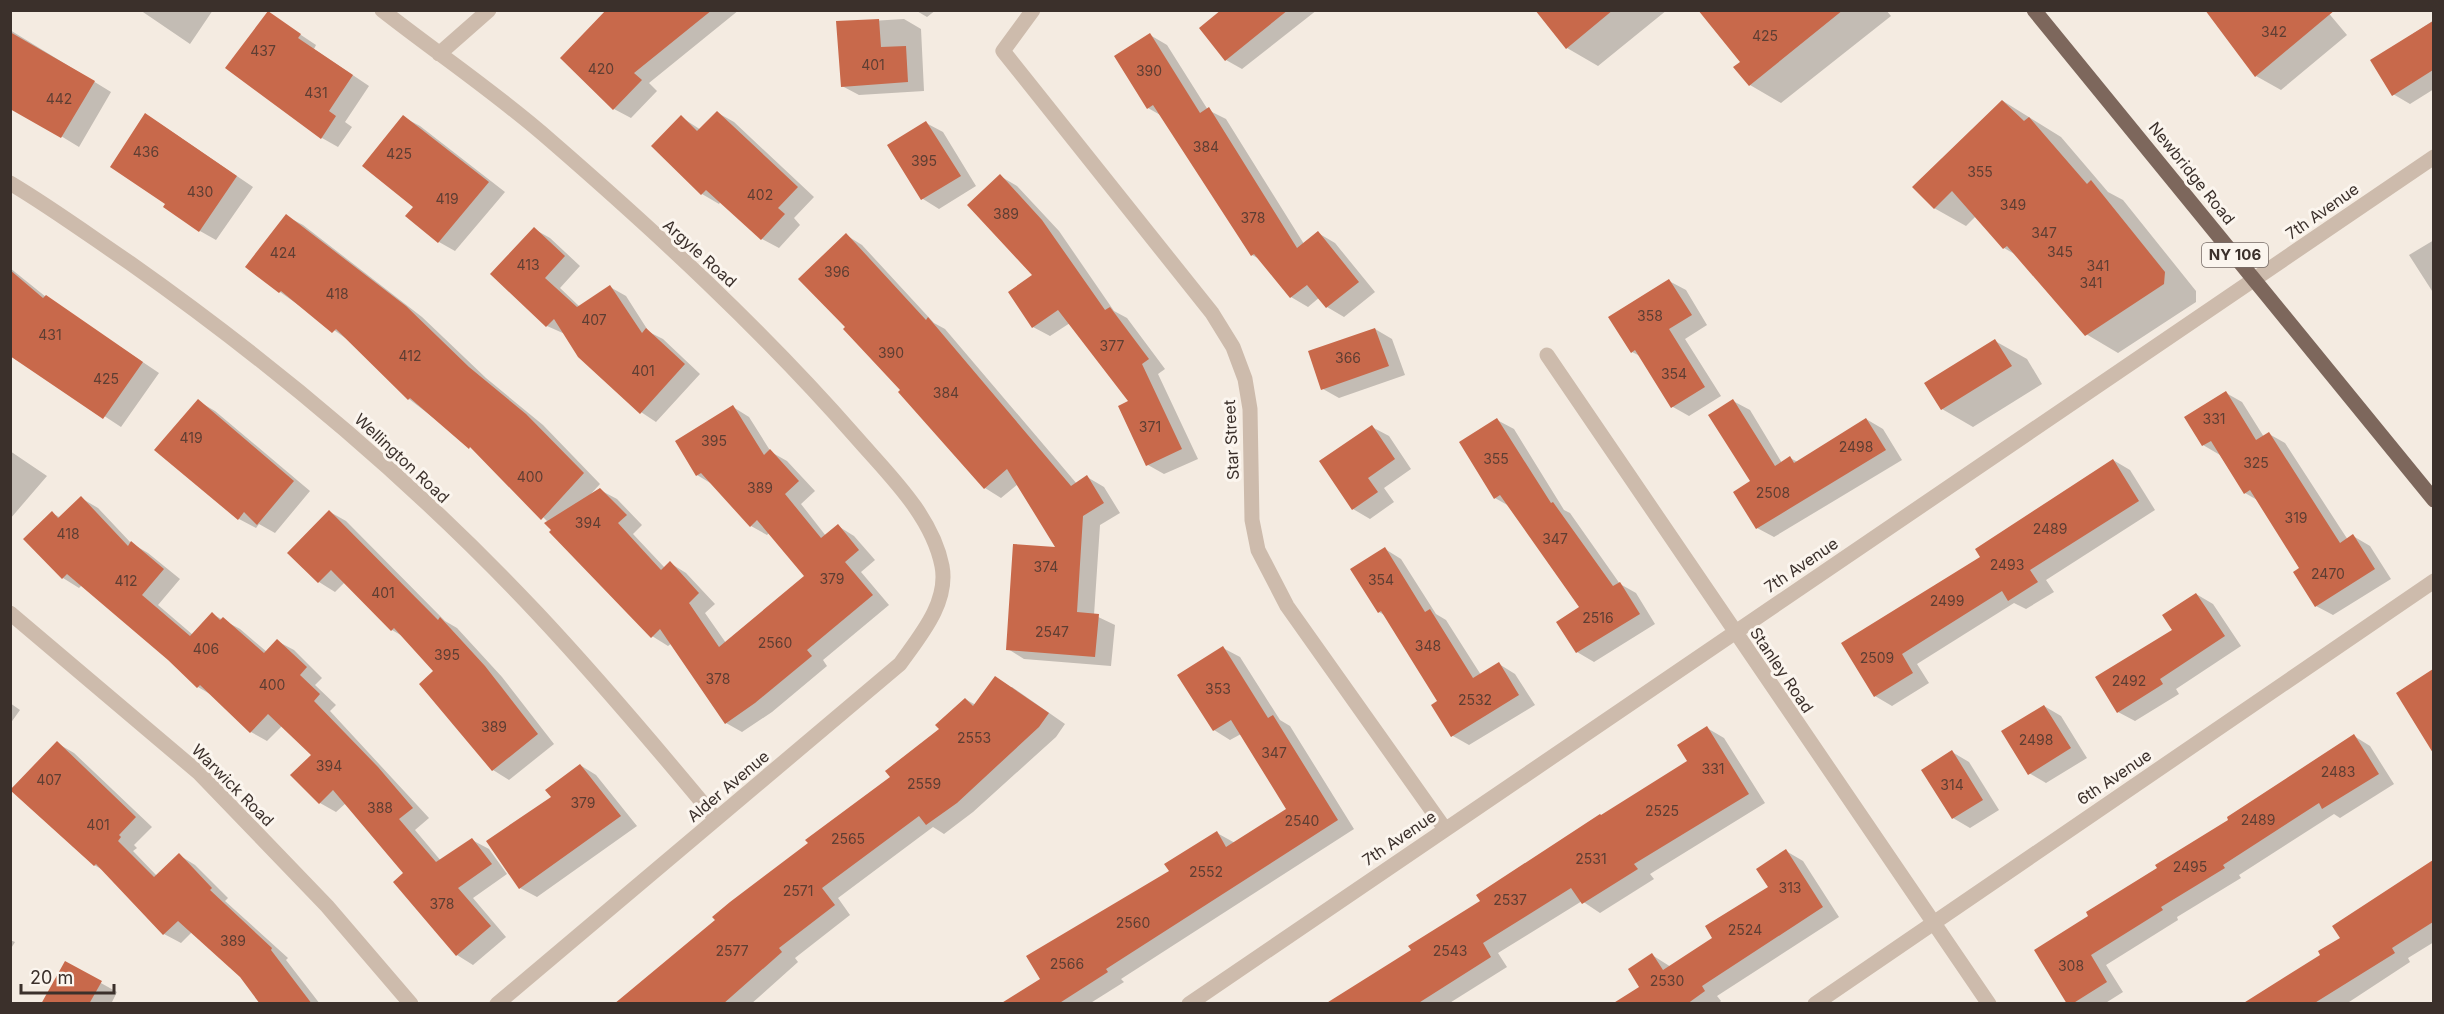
<svg xmlns="http://www.w3.org/2000/svg" width="2444" height="1014" font-family="Inter,sans-serif">
<style>
.shadow{fill:#0003}
.building{fill:#c8694b}
.lines{fill:none;stroke-linecap:round;stroke-linejoin:round}
.minor{stroke:#cdbbac;stroke-width:15}
.major{stroke:#7d675c;stroke-width:15}
.labels{text-anchor:middle;stroke-width:6;stroke-linejoin:round;paint-order:stroke}
.number-label{font-size:14px;fill:#5e3e33}
.shield{fill:#fbf5ee;stroke:#756b66;stroke-width:1.5}
.shield-label{font-size:15px;font-weight:bold;fill:#3b302b}
.street-label{font-size:16px;fill:#3b302b;stroke:#fbf5ee}
</style>
<rect width="100%" height="100%" fill="#f4ebe1"/>
<path class="shadow" d="M140 10H213L190 44Z
M608 10H739L649 83 657 91 631 118 614 109Z
M915 10H936L927 17Z
M1223 10H1317L1242 69 1226 60Z
M1537 10H1667L1598 66 1567 48Z
M1700 10H1886L1891 16 1781 103 1750 85 1742 62Z
M2326 10 2347 35 2281 90 2256 76Z
M268 13 316 45 314 49 369 86 345 122 352 127 338 147 322 138Z
M904 19 921 29 924 91 859 95 842 86 838 23Z
M2434 20V89L2410 104 2393 94 2372 61Z
M10 30 111 92 79 147 10 105Z
M1150 35 1167 45 1208 110 1226 119 1304 244 1318 233 1335 243 1375 292 1344 317 1327 307 1320 297 1308 307 1291 297 1261 260 1252 255 1162 116 1148 108Z
M2003 101 2061 137 2108 192 2123 200 2196 291V302L2118 353 2086 334 2018 256 2004 248 1976 216 1966 226 1934 208Z
M718 113 734 122 814 197 794 218 800 225 779 248 762 239 721 201 719 204 702 194 653 146 681 117 701 130Z
M403 117 420 126 505 192 455 251 439 242 415 207Z
M926 123 943 132 976 186 939 209 923 199 889 146Z
M162 125 253 187 216 240 200 231 167 203Z
M1000 176 1017 186 1059 231 1114 311 1127 318 1165 369 1158 374 1198 459 1164 474 1148 465 1130 402 1070 323 1050 336 1033 327 1034 275Z
M286 216 303 225 422 317 486 378 543 425 600 484 589 496 600 490 617 499 642 525 633 534 665 568 670 563 686 573 715 604 705 613 726 643 806 576 769 533 767 535 751 526 712 484 697 475 733 407 749 417 771 452 787 461 815 491 801 504 826 536 838 526 854 536 875 560 861 572 889 605 823 660 827 666 772 712 742 732 726 723 672 643 668 646 652 636 548 522 478 452 409 399 351 342 280 292Z
M534 229 550 238 580 266 560 288 580 307 610 287 626 296 649 332 663 339 700 374 656 422 641 412 565 334 547 326 492 274Z
M846 235 862 245 934 323 945 329 1077 484 1087 477 1104 487 1120 513 1100 525 1094 615 1115 625 1111 666 1024 659 1008 649 1058 548 1018 484 1001 498 985 488 847 327Z
M2434 240V294L2409 255Z
M10 268 46 297 159 373 121 427 10 354Z
M1669 281 1686 290 1707 325 1685 339 1721 396 1689 416 1673 407 1642 357 1632 352Z
M1375 329 1392 339 1405 375 1339 398 1323 389Z
M1995 341 2027 359 2042 384 1973 427 1942 409Z
M2226 393 2242 402 2264 437 2269 434 2285 443 2348 540 2353 536 2370 546 2391 579 2333 615 2316 606 2301 569 2259 501 2245 493 2220 455 2203 445Z
M198 401 215 411 310 491 275 533 259 524 256 528 239 519 156 450Z
M1733 401 1750 410 1782 463 1790 458 1798 462 1866 419 1883 429 1902 460 1774 537 1757 528 1752 482Z
M1497 420 1514 429 1564 510 1570 513 1620 584 1636 593 1655 624 1594 662 1577 652 1558 622 1581 608 1509 506 1495 498Z
M1372 427 1389 436 1411 469 1384 488 1394 502 1370 519 1353 509Z
M10 451 47 476 10 519Z
M2113 460 2130 470 2155 510 2046 580 2054 592 2026 609 2014 603 1917 664 1929 683 1892 706 1875 696 1843 643 1982 557Z
M81 498 98 508 131 543 148 553 180 579 158 605 193 635 212 614 240 629 267 652 277 641 294 650 322 678 315 685 336 705 330 711 429 818 415 830 441 861 472 840 489 849 507 874 473 898 506 937 473 965 457 955 406 873 346 803 336 812 320 803 313 755 283 725 267 741 251 732 215 697 198 687 169 659 82 585 79 588 63 578 52 513 61 518Z
M330 512 346 521 445 621 457 628 502 677 554 744 509 780 493 770 435 672 404 637 392 630 345 582 335 592 319 582Z
M1385 549 1401 559 1436 614 1446 620 1481 675 1499 664 1515 674 1535 705 1469 745 1453 736 1439 701 1386 616 1379 612 1352 569Z
M2196 594 2213 604 2241 646 2176 689 2179 694 2135 721 2118 712Z
M1223 648 1240 657 1280 720 1290 726 1354 829 1121 979 1124 982 1089 1004H1003L1042 979 1217 833 1235 843 1288 810 1241 734 1230 740 1214 730Z
M2434 671V744L2427 741 2398 693Z
M1012 687 1065 724 1056 737 973 812 944 834 933 827 838 898 850 915 795 958 798 962 751 1004H642L810 843 892 777 941 729 965 699 976 705Z
M10 703 20 710 10 724Z
M2044 706 2061 716 2087 758 2046 783 2029 773Z
M1707 728 1724 738 1765 803 1650 874 1654 879 1600 913 1582 901 1498 953 1507 967 1448 1004H1331L1413 950 1602 817 1689 761Z
M2354 736 2370 746 2394 784 2340 818 2334 814 2239 875 2241 878 2177 917 2178 920 2106 965 2123 992 2104 1004H2069L2090 916Z
M57 743 74 753 152 827 134 845 137 848 133 851 157 876 179 855 195 865 228 898 225 901 288 958 286 960 320 1004H262L241 976 192 932 181 943 164 934 103 870 94 865Z
M1952 752 1969 762 1999 810 1970 828 1953 818 1923 770Z
M580 765 596 775 637 826 537 897 520 888 553 797Z
M1786 851 1803 861 1839 917 1717 996 1721 1001 1718 1004H1615L1641 987 1652 955 1671 967 1714 939 1770 887Z
M2434 862V942L2408 958 2410 962 2346 1004H2251L2322 955 2342 938 2334 926Z
M10 940 15 942 10 950Z
M65 963 117 992 111 1004H43Z"/>
<path class="building" d="M606 10H712L634 73 642 80 613 110 560 58Z
M1221 10H1288L1225 61 1199 28Z
M1535 10H1613L1566 49Z
M1698 10H1843L1749 86 1733 67 1740 62Z
M2205 10H2335L2255 77Z
M268 11 301 34 298 38 353 75 329 111 336 116 321 139 225 68Z
M879 19 881 47 906 46 908 82 841 87 836 21Z
M2433 21V70L2392 96 2370 60Z
M10 32 95 81 61 138 10 109Z
M1150 33 1200 113 1209 107 1297 248 1318 231 1359 282 1326 308 1307 285 1290 298 1254 254 1251 256 1153 105 1147 109 1114 56Z
M2002 100 2024 121 2029 117 2087 184 2091 180 2165 272 2164 284 2085 336 2007 246 2003 249 1952 191 1934 209 1912 187Z
M717 111 798 187 778 208 785 214 761 240 706 190 701 195 651 146 681 115 697 131Z
M145 113 237 176 199 232 163 207 165 204 110 167Z
M403 115 489 182 438 243 405 216 413 207 362 166Z
M926 121 961 176 921 200 887 145Z
M1000 174 1042 220 1105 310 1110 307 1149 359 1142 364 1182 449 1146 466 1118 406 1128 401 1058 310 1032 328 1008 292 1032 275 967 205Z
M286 214 406 306 469 367 526 414 584 473 541 520 470 447 469 449 410 398 408 400 336 329 332 333 281 291 279 293 245 267Z
M534 227 565 256 545 278 577 307 610 285 642 333 646 328 685 364 640 414 578 357 554 319 546 327 490 274Z
M846 233 926 320 928 317 1071 486 1087 475 1104 503 1083 516 1077 612 1099 614 1095 657 1006 650 1013 544 1055 547 1007 469 984 489 898 392 900 390 843 329 845 327 798 279Z
M10 270 43 298 46 295 143 362 103 419 10 356Z
M1669 279 1692 315 1669 329 1705 387 1671 408 1635 350 1631 353 1608 317Z
M1375 328 1389 366 1321 390 1308 351Z
M1995 339 2012 366 1941 410 1924 383Z
M2226 391 2256 440 2269 432 2340 543 2353 534 2375 569 2315 607 2293 572 2299 568 2250 490 2244 494 2211 441 2202 446 2184 417Z
M198 399 294 481 257 525 244 512 238 520 154 450Z
M1733 399 1775 466 1790 456 1794 463 1866 418 1886 450 1756 529 1733 492 1750 481 1708 415Z
M733 405 764 455 770 449 799 481 785 494 821 538 838 524 859 550 845 562 873 595 807 650 812 656 755 703 725 724 660 629 651 638 549 532 551 530 544 523 600 488 627 515 618 523 661 570 670 561 699 593 689 603 719 647 804 576 757 520 750 527 701 473 696 476 675 441Z
M1497 418 1551 503 1553 502 1613 586 1620 582 1640 614 1576 653 1556 622 1579 607 1500 495 1494 499 1459 442Z
M1372 425 1395 459 1368 478 1378 492 1352 510 1319 461Z
M2113 459 2139 501 2030 570 2038 582 2008 601 2002 591 1902 654 1913 673 1874 697 1841 643 1980 557 1975 549Z
M81 496 128 546 131 541 164 569 142 595 190 636 212 612 220 620 223 617 264 653 277 639 307 667 300 675 320 694 314 701 378 767 413 808 399 819 436 862 472 838 492 864 458 888 491 926 456 956 393 882 403 873 333 790 319 804 290 775 311 755 268 714 250 733 200 685 197 688 168 660 67 574 62 579 23 539 52 511 58 518Z
M329 510 438 620 440 617 485 666 538 734 492 771 419 684 433 671 394 628 391 631 331 570 318 583 287 553Z
M1385 547 1425 612 1430 609 1473 678 1499 662 1519 695 1451 737 1431 705 1437 701 1381 611 1378 613 1350 569Z
M2196 593 2225 636 2160 679 2163 684 2117 713 2095 677 2172 630 2162 615Z
M1223 646 1268 718 1273 715 1338 820 1106 969 1108 972 1058 1004H1000L1040 979 1026 956 1169 871 1164 864 1217 831 1226 847 1286 809 1231 720 1213 731 1177 675Z
M2433 669V753L2396 693Z
M995 676 1049 713 1039 727 957 803 926 825 919 816 822 888 835 905 779 948 782 952 723 1004H614L715 920 712 917 730 902 808 843 805 840 890 777 885 771 939 729 935 725 965 698 973 706Z
M2044 705 2071 748 2028 775 2001 731Z
M1707 726 1749 794 1634 864 1638 869 1582 904 1571 888 1483 943 1491 957 1417 1004H1325L1411 950 1408 946 1480 901 1476 895 1600 814 1601 815 1687 761 1677 745Z
M2354 734 2379 774 2322 809 2319 803 2223 865 2225 868 2161 907 2163 910 2091 955 2107 982 2072 1004H2067L2034 950 2088 916 2086 912 2157 868 2155 865 2228 820 2227 817Z
M57 741 136 817 119 835 121 837 118 841 154 877 179 853 212 888 210 890 272 948 271 950 312 1004H260L240 977 178 921 163 935 96 864 94 866 10 790Z
M1952 750 1983 800 1952 819 1921 770Z
M580 764 621 816 519 889 486 841 551 797 545 790Z
M1786 849 1823 907 1702 986 1705 991 1687 1004H1612L1639 987 1628 969 1652 953 1663 970 1712 938 1705 926 1768 887 1756 869Z
M2433 860V922L2392 948 2395 953 2313 1004H2242L2320 955 2318 951 2340 938 2332 926Z
M65 961 102 981 89 1004H41Z"/>
<g class="lines">
<path class="minor" d="M382 10C438 54 498 94 551 141 657 233 762 330 855 436 888 474 932 515 942 566 949 603 919 637 900 664L497 1004
M1033 10 1003 51 1212 313 1233 347 1245 379 1250 409 1252 520 1258 550 1287 606 1445 829
M439 54 489 10
M10 183C52 208 90 236 130 263 276 366 414 482 537 613 599 679 658 749 716 819
M1547 355 1989 1004
M10 613 199 773 327 906 411 1004
M1189 1004 2434 157
M1815 1004 2434 581"/>
<path class="major" d="M2034 10 2434 500"/>
</g>
<g class="labels">
<g class="number-label">
<text x="2274" y="37">342</text>
<text x="1765" y="41">425</text>
<text x="263" y="56">437</text>
<text x="873" y="70">401</text>
<text x="601" y="74">420</text>
<text x="1149" y="76">390</text>
<text x="316" y="98">431</text>
<text x="59" y="104">442</text>
<text x="1206" y="152">384</text>
<text x="146" y="157">436</text>
<text x="399" y="159">425</text>
<text x="924" y="166">395</text>
<text x="1980" y="177">355</text>
<text x="200" y="197">430</text>
<text x="760" y="200">402</text>
<text x="447" y="204">419</text>
<text x="2013" y="210">349</text>
<text x="1006" y="219">389</text>
<text x="1253" y="223">378</text>
<text x="2044" y="238">347</text>
<text x="2060" y="257">345</text>
<text x="283" y="258">424</text>
<text x="528" y="270">413</text>
<text x="2098" y="271">341</text>
<text x="837" y="277">396</text>
<text x="2091" y="288">341</text>
<text x="337" y="299">418</text>
<text x="1650" y="321">358</text>
<text x="594" y="325">407</text>
<text x="50" y="340">431</text>
<text x="1112" y="351">377</text>
<text x="891" y="358">390</text>
<text x="410" y="361">412</text>
<text x="1348" y="363">366</text>
<text x="643" y="376">401</text>
<text x="1674" y="379">354</text>
<text x="106" y="384">425</text>
<text x="946" y="398">384</text>
<text x="2214" y="424">331</text>
<text x="1150" y="432">371</text>
<text x="191" y="443">419</text>
<text x="714" y="446">395</text>
<text x="1856" y="452">2498</text>
<text x="1496" y="464">355</text>
<text x="2256" y="468">325</text>
<text x="530" y="482">400</text>
<text x="760" y="493">389</text>
<text x="1773" y="498">2508</text>
<text x="2296" y="523">319</text>
<text x="588" y="528">394</text>
<text x="2050" y="534">2489</text>
<text x="68" y="539">418</text>
<text x="1555" y="544">347</text>
<text x="2007" y="570">2493</text>
<text x="1046" y="572">374</text>
<text x="2328" y="579">2470</text>
<text x="832" y="584">379</text>
<text x="1381" y="585">354</text>
<text x="126" y="586">412</text>
<text x="383" y="598">401</text>
<text x="1947" y="606">2499</text>
<text x="1598" y="623">2516</text>
<text x="1052" y="637">2547</text>
<text x="775" y="648">2560</text>
<text x="1428" y="651">348</text>
<text x="206" y="654">406</text>
<text x="447" y="660">395</text>
<text x="1877" y="663">2509</text>
<text x="718" y="684">378</text>
<text x="2129" y="686">2492</text>
<text x="272" y="690">400</text>
<text x="1218" y="694">353</text>
<text x="1475" y="705">2532</text>
<text x="494" y="732">389</text>
<text x="974" y="743">2553</text>
<text x="2036" y="745">2498</text>
<text x="1274" y="758">347</text>
<text x="329" y="771">394</text>
<text x="1713" y="774">331</text>
<text x="2338" y="777">2483</text>
<text x="49" y="785">407</text>
<text x="924" y="789">2559</text>
<text x="1952" y="790">314</text>
<text x="583" y="808">379</text>
<text x="380" y="813">388</text>
<text x="1662" y="816">2525</text>
<text x="2258" y="825">2489</text>
<text x="1302" y="826">2540</text>
<text x="98" y="830">401</text>
<text x="848" y="844">2565</text>
<text x="1591" y="864">2531</text>
<text x="2190" y="872">2495</text>
<text x="1206" y="877">2552</text>
<text x="1790" y="893">313</text>
<text x="798" y="896">2571</text>
<text x="1510" y="905">2537</text>
<text x="442" y="909">378</text>
<text x="1133" y="928">2560</text>
<text x="1745" y="935">2524</text>
<text x="233" y="946">389</text>
<text x="732" y="956">2577</text>
<text x="1450" y="956">2543</text>
<text x="1067" y="969">2566</text>
<text x="2071" y="971">308</text>
<text x="1667" y="986">2530</text>
</g>
<rect class="shield" x="2202" y="243" width="66" height="24" rx="4.5"/>
<g class="shield-label">
<text x="2235" y="260">NY 106</text>
</g>
<g class="street-label">
<text transform="translate(2192 173) rotate(51)" y="6">Newbridge Road</text>
<text transform="translate(2322 211) rotate(-35)" y="6">7th Avenue</text>
<text transform="translate(700 253) rotate(42)" y="6">Argyle Road</text>
<text transform="translate(1231 440) rotate(-93)" y="6">Star Street</text>
<text transform="translate(402 458) rotate(43)" y="6">Wellington Road</text>
<text transform="translate(1801 565) rotate(-34)" y="6">7th Avenue</text>
<text transform="translate(1782 670) rotate(56)" y="6">Stanley Road</text>
<text transform="translate(2114 777) rotate(-34)" y="6">6th Avenue</text>
<text transform="translate(233 785) rotate(45)" y="6">Warwick Road</text>
<text transform="translate(728 786) rotate(-40)" y="6">Alder Avenue</text>
<text transform="translate(1399 838) rotate(-34)" y="6">7th Avenue</text>
</g>
</g>
<rect width="2444" height="1014" fill="none" stroke="#3b302b" stroke-width="24"/>
<path d="M21 984v9h93v-9" fill="none" stroke="#3b302b" stroke-width="3"/>
<text x="30" y="984" font-size="18" fill="#3b302b" stroke="#fbf5ee" stroke-width="4.5" paint-order="stroke">20 m</text>
</svg>
